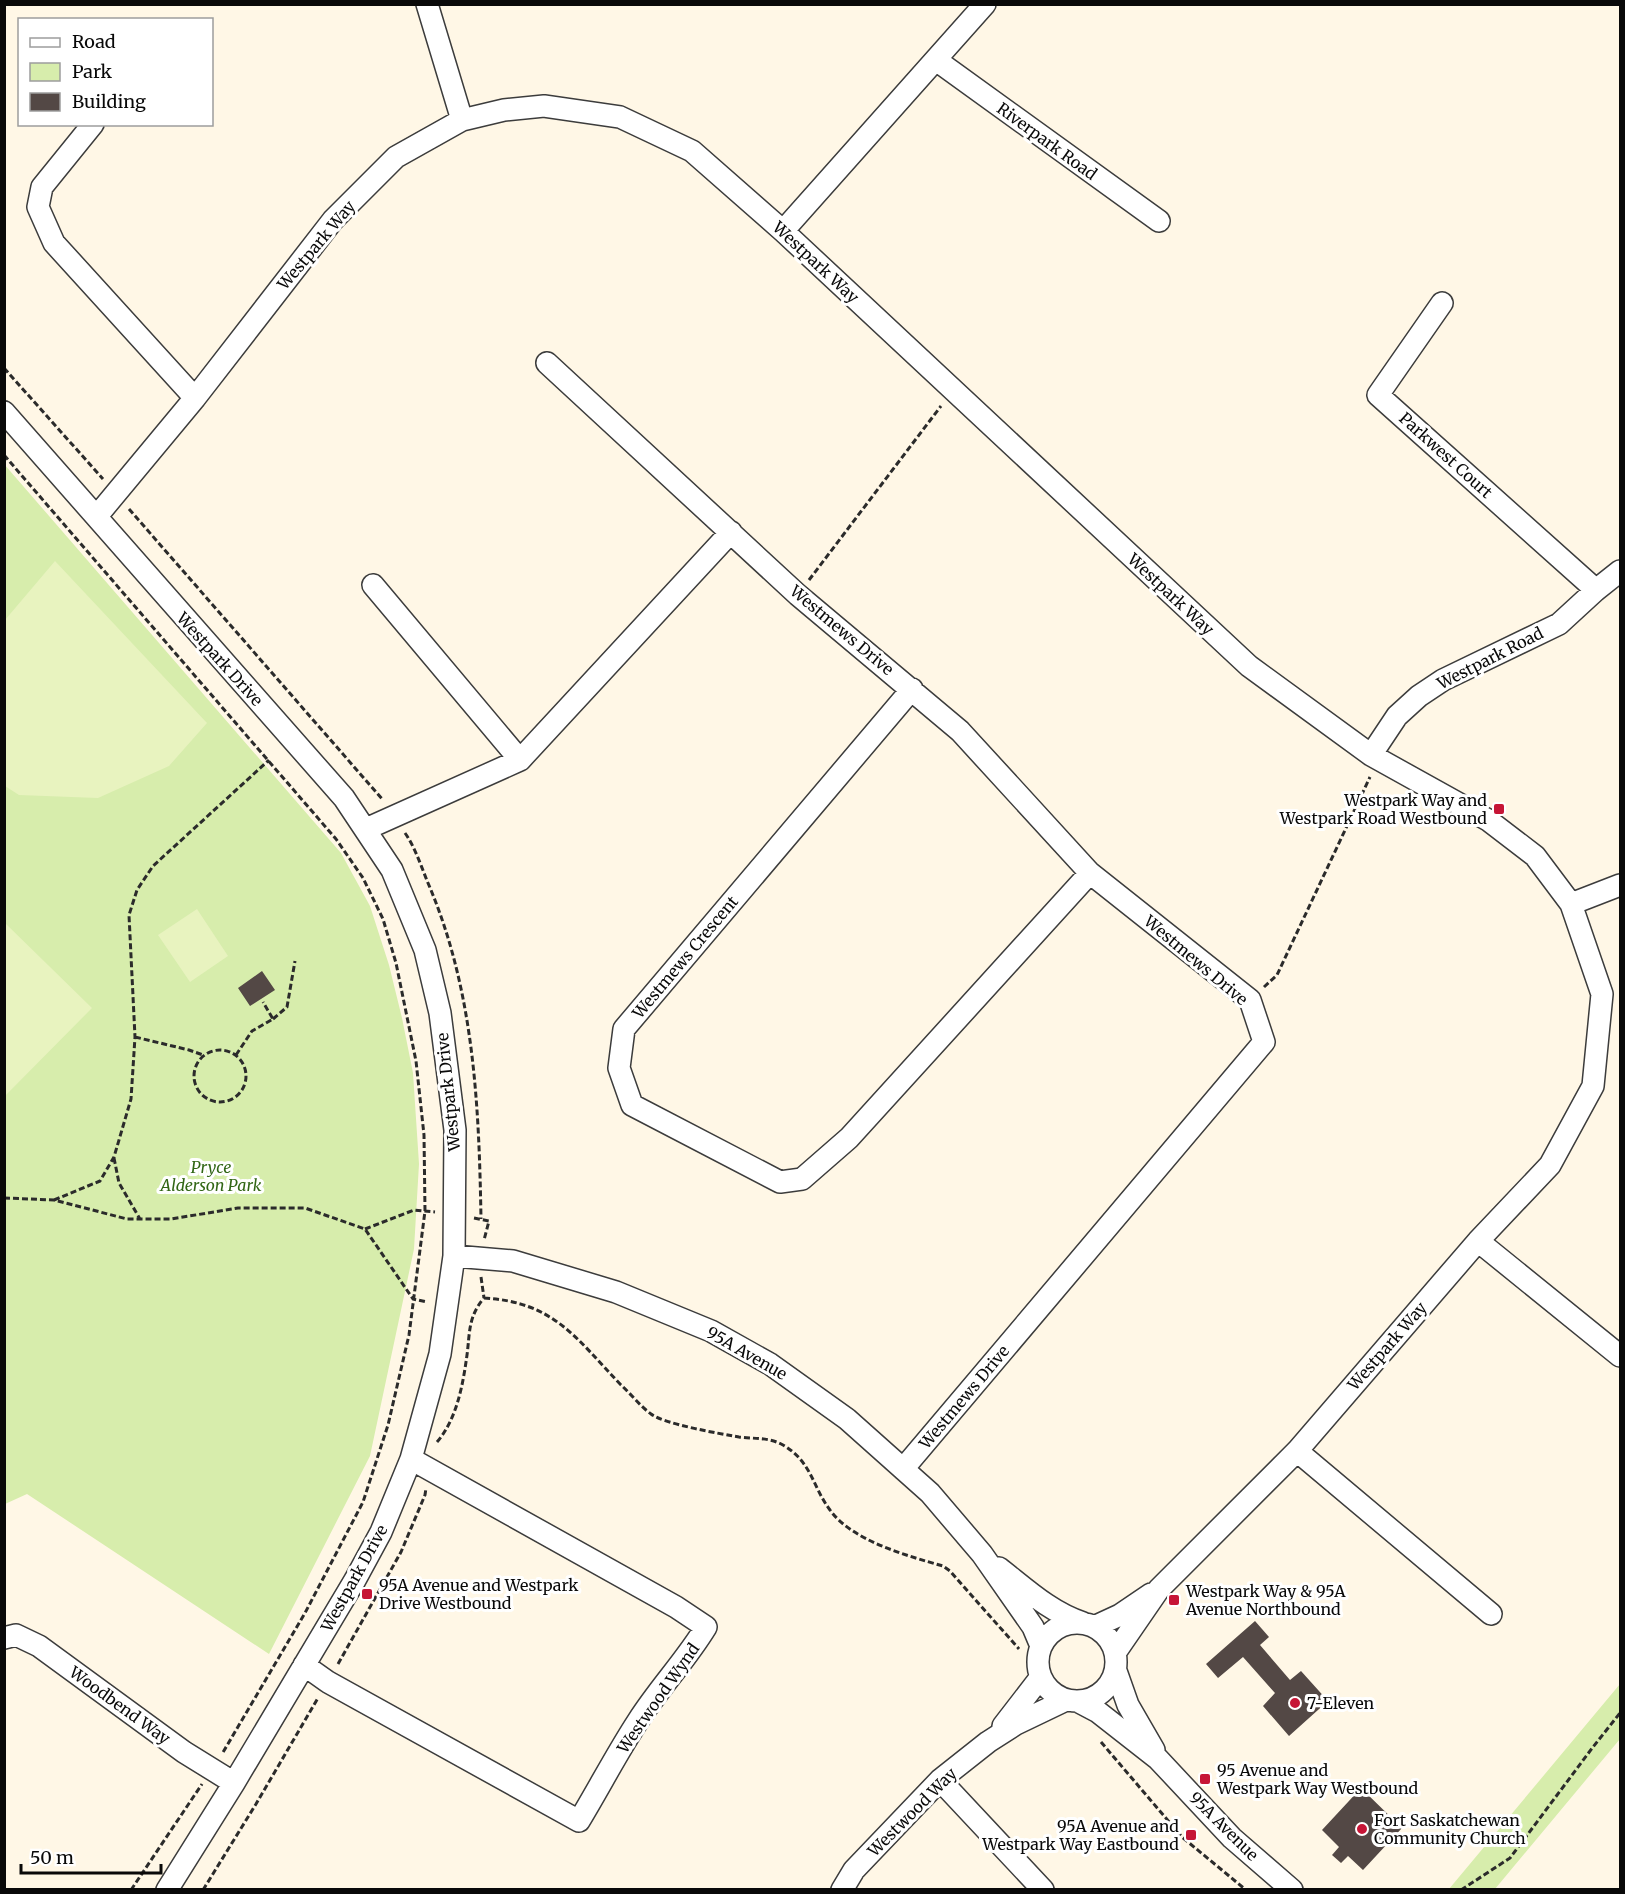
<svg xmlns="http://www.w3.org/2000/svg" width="1625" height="1894" font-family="Merriweather,serif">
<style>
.green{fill:#d7edac}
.pitch{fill:#e8f3bf}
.building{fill:#534845}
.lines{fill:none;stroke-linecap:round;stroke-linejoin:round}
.minor-casing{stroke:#3c3c3c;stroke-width:24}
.path{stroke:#2b2b2b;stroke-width:3;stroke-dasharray:6 3;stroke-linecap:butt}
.minor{stroke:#fff;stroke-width:21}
.poi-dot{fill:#c61536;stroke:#fff;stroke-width:2}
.labels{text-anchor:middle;stroke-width:6;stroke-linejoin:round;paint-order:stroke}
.street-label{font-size:16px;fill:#090909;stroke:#fff}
.poi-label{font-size:16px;fill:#090909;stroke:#fff;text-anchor:start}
.park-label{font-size:16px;font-style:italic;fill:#316615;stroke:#fff}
</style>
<rect width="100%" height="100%" fill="#fff7e6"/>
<path class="green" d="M4 464 341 853 370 906 389 965 402 1018 413 1073 419 1164 414 1249 370 1456 269 1654 27 1494 5 1504Z
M1620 1684V1739L1495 1889H1449Z"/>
<path class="pitch" d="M55 561 207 723 169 766 98 798 19 795 5 786V620Z
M197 909 228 956 190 982 158 935Z
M4 922 92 1008 5 1096H4Z"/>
<path class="building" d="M262 971 275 990 250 1006 238 988Z
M1255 1621 1269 1637 1260 1645 1290 1680 1301 1671 1328 1701 1289 1736 1263 1706 1275 1693 1243 1657 1218 1678 1206 1664Z
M1361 1788 1402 1828 1363 1870 1348 1856 1341 1863 1332 1855 1339 1847 1322 1830Z"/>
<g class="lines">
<defs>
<path id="minor" d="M427 4 462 120
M936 60 1159 221
M93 124 42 187 38 207 54 243 195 398
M783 231 985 4
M1442 303 1378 395 1596 590
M547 363 798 595 960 731 1090 873 1250 1000 1264 1042 903 1469
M4 412 344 798 392 870 425 950 440 1013 455 1130 454 1256 440 1354 411 1459 381 1532 355 1580 234 1783 167 1890
M97 516 195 398 333 220 396 157 462 120 504 110 544 106 620 117 692 151 783 231 1249 666 1371 755 1488 820 1535 856 1571 904 1602 994 1593 1086 1550 1165 1478 1241 1297 1451 1159 1589 1115 1653
M373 585 520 760
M912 689 624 1029 619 1068 632 1105 780 1182 802 1179 849 1138 1090 873
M1371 755 1397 716 1419 696 1443 680 1559 624 1596 590 1620 571
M366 829 520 760 731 532
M1571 904 1620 885
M1478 1241 1620 1356
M454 1256 513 1261 616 1292 711 1331 770 1364 847 1419 930 1493 982 1554 1033 1627 1041 1646
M1297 1451 1491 1614
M999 1568C1026 1589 1050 1612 1083 1623
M1038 1662a39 39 0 1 1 78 0a39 39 0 1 1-78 0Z
M1094 1627 1120 1615 1151 1594
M4 1638 16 1635 39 1646 184 1752 234 1783
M304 1665 328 1682 579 1821C599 1788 617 1753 638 1721 659 1688 686 1660 706 1627L676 1607 411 1459
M1116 1671 1128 1705 1154 1750
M1079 1702 1098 1712 1158 1759 1232 1838 1292 1890
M1003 1726 1040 1678
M940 1780 1043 1890
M842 1890 854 1870 940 1780 988 1742 1016 1724 1066 1700"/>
</defs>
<use href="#minor" class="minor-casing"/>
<path class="path" d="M4 368 103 479
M4 455 336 839 363 878 383 919 396 963 416 1061 424 1135 425 1211 409 1335 388 1425 363 1502 305 1613 222 1754
M129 509 383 800
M809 580 941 406
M405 833C415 847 421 866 428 883 474 990 479 1104 481 1219
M1264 987 1277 975 1370 777
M273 1019 287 1007 295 961
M135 1037 189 1050 203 1055
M194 1076a26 26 0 1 1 52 0a26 26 0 1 1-52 0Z
M236 1055 252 1031 273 1019 263 1002
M114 1158 119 1183 140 1219
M4 1198 54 1200 127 1219H171L238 1208H305L365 1229 413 1299 427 1302
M54 1200 100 1181 114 1157 131 1099 135 1037 129 915 137 890 153 866 269 760
M474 1218 489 1221 484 1240
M365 1229 414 1210 435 1212
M481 1277 484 1298
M484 1298C554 1302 576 1338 621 1385 631 1394 640 1406 651 1414 664 1424 721 1434 739 1437 754 1439 769 1437 783 1445 812 1462 812 1486 830 1510 852 1541 908 1556 943 1566L950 1571 1019 1649
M437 1442C457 1419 463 1384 467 1355 470 1332 468 1317 484 1298
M338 1664 401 1552 425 1495 426 1488
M1101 1742 1182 1837 1246 1890
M131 1890 202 1784
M203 1890 256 1804 318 1698
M1461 1890 1510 1858 1593 1747 1620 1713"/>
<use href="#minor" class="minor"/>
</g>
<g class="poi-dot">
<rect x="1493" y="803" width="12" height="12" rx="3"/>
<rect x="361" y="1588" width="12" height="12" rx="3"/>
<rect x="1168" y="1594" width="12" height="12" rx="3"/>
<circle cx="1295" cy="1703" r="6"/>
<rect x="1199" y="1773" width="12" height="12" rx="3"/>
<circle cx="1362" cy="1829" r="6"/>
<rect x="1185" y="1829" width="12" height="12" rx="3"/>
</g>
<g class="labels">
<g class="street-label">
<text transform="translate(1047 141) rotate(36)" y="6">Riverpark Road</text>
<text transform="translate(316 245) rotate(-50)" y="6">Westpark Way</text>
<text transform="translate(816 262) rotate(43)" y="6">Westpark Way</text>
<text transform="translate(1446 455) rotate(42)" y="6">Parkwest Court</text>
<text transform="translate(1171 594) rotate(43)" y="6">Westpark Way</text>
<text transform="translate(842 630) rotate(40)" y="6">Westmews Drive</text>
<text transform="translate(1490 658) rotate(-27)" y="6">Westpark Road</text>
<text transform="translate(220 659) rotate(48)" y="6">Westpark Drive</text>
<text transform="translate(685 957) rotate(-50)" y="6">Westmews Crescent</text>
<text transform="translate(1196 960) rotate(40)" y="6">Westmews Drive</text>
<text transform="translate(448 1092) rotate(-96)" y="6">Westpark Drive</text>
<text transform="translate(1387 1346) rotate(-49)" y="6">Westpark Way</text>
<text transform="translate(747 1353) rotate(30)" y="6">95A Avenue</text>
<text transform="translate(964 1397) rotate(-50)" y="6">Westmews Drive</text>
<text transform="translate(354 1578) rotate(-61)" y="6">Westpark Drive</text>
<text transform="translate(658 1698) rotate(-55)" y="6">Westwood Wynd</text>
<text transform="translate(120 1705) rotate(36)" y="6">Woodbend Way</text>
<text transform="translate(912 1812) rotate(-45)" y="6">Westwood Way</text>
<text transform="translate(1224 1826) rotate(45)" y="6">95A Avenue</text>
</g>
<g class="poi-label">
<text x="1487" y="806" text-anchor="end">Westpark Way and<tspan x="1487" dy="18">Westpark Road Westbound</tspan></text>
<text x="379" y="1591">95A Avenue and Westpark<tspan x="379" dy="18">Drive Westbound</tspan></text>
<text x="1186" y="1597">Westpark Way &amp; 95A<tspan x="1186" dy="18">Avenue Northbound</tspan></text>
<text x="1307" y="1709">7-Eleven</text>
<text x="1217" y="1776">95 Avenue and<tspan x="1217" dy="18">Westpark Way Westbound</tspan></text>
<text x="1374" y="1826">Fort Saskatchewan<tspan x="1374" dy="18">Community Church</tspan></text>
<text x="1179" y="1832" text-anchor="end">95A Avenue and<tspan x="1179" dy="18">Westpark Way Eastbound</tspan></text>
</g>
<g class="park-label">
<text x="211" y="1173">Pryce<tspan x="211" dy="18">Alderson Park</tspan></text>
</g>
</g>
<rect width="1625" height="1894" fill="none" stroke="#090909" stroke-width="12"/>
<rect x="18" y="18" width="195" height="108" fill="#ffffff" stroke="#9d9d9d" stroke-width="1.5"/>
<rect x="30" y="38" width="30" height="9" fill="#ffffff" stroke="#9d9d9d" stroke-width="1.5"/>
<text x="72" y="48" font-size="18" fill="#090909">Road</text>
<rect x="30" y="63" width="30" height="18" fill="#d7edac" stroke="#9d9d9d" stroke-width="1.5"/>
<text x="72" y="78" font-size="18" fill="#090909">Park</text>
<rect x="30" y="93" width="30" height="18" fill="#534845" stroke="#9d9d9d" stroke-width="1.5"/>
<text x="72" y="108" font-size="18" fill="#090909">Building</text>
<path d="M21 1864v9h140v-9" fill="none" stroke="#090909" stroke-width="3"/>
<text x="30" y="1864" font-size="18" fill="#090909" stroke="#ffffff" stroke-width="4.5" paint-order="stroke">50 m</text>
</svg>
